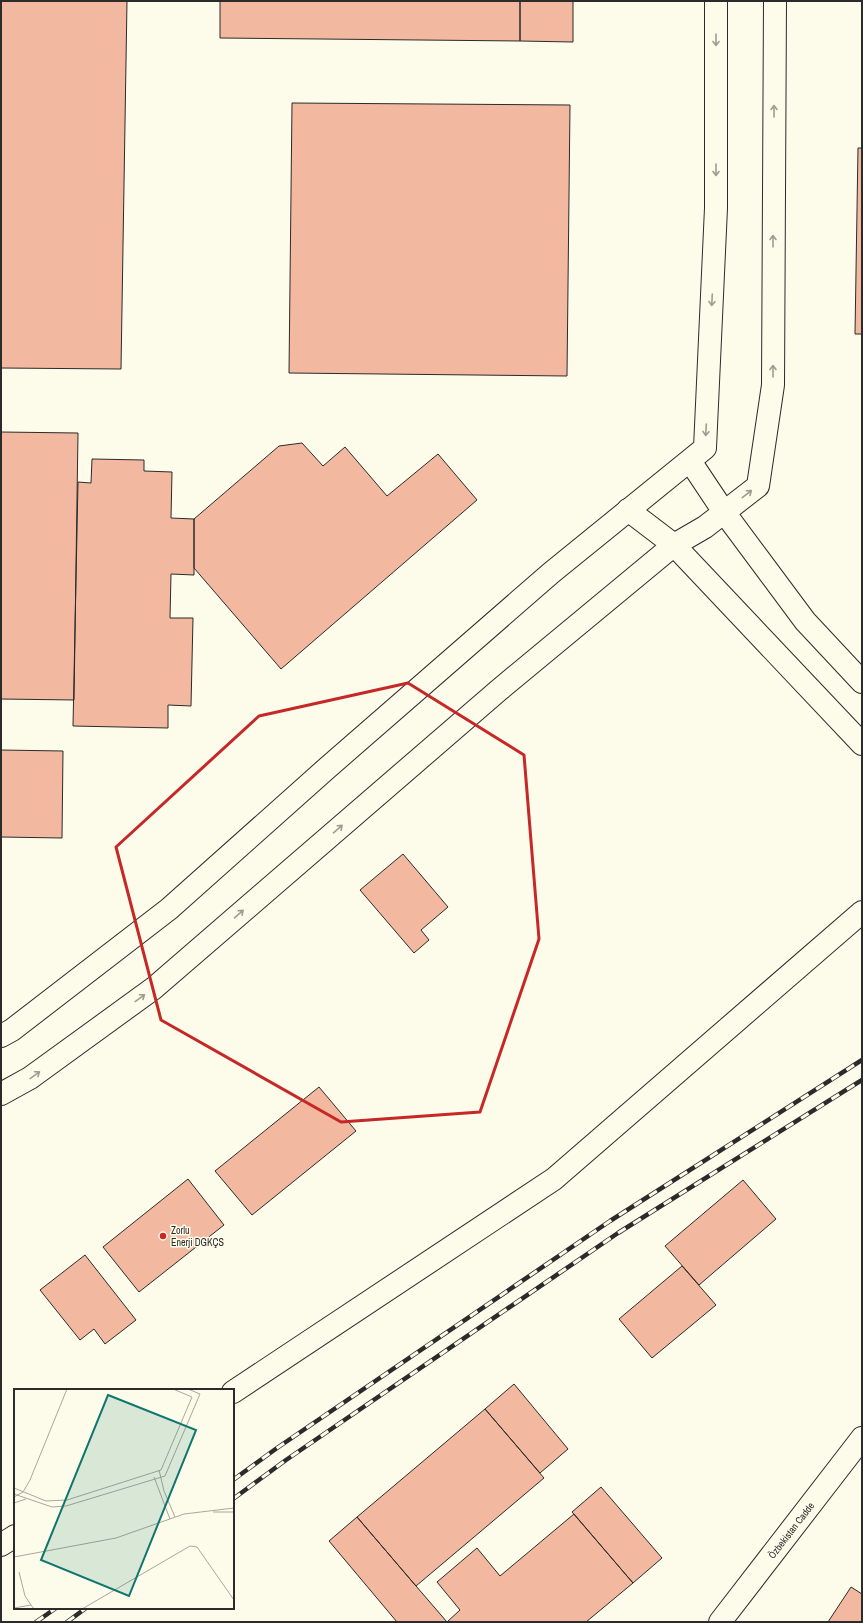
<svg xmlns="http://www.w3.org/2000/svg" width="863" height="1623" font-family="'Archivo Narrow',sans-serif">
<style>
.building{fill:#f2b8a0;stroke:#2b2b2b}
.lines{fill:none;stroke-linecap:round;stroke-linejoin:round}
.minor-casing{stroke:#2b2b2b;stroke-width:24}
.minor{stroke:#fdfbea;stroke-width:22}
.rail-casing{stroke:#2b2b2b;stroke-width:4.5}
.rail{stroke:#fdfbea;stroke-width:3;stroke-dasharray:9;stroke-linecap:butt}
.oneway{stroke:#9e9d94}
.marked{fill:none;stroke:#c62828;stroke-width:3;stroke-linejoin:round}
.poi-dot{fill:#c62828;stroke:#fdfbea;stroke-width:1.5}
.labels{text-anchor:middle;stroke-width:3;stroke-linejoin:round;paint-order:stroke}
.poi-label{font-size:10px;fill:#2b2b2b;stroke:#fdfbea;text-anchor:start}
.street-label{font-size:10px;fill:#2b2b2b;stroke:#fdfbea}
.inset-road{fill:none;stroke:#a9a89e;stroke-width:1}
.view{fill:#0f766e;fill-opacity:0.15;stroke:#0f766e;stroke-width:2}
.inset-edge{fill:none;stroke:#2b2b2b;stroke-width:2}
</style>
<rect width="100%" height="100%" fill="#fdfbea"/>
<path class="building" d="M1 1H127L121 369 1 368Z
M220 1H520V41L220 38Z
M520 1H573V42L520 41Z
M292 103 570 105 567 376 289 373Z
M858 148H862V334H855Z
M1 432 78 433 74 700 1 699Z
M302 443 323 466 345 447 387 496 438 454 477 500 281 669 194 568V519L279 446Z
M92 459 144 460V471L172 472 171 518 194 519V575L171 574 170 618H193L191 706 168 705V728L73 726 78 482 91 483Z
M1 750 63 751 62 838 1 837Z
M403 854 448 907 421 930 429 940 414 953 360 890Z
M319 1087 356 1131 252 1215 215 1171Z
M188 1179 224 1225 139 1292 103 1247Z
M743 1180 776 1219 699 1285 665 1246Z
M85 1255 136 1320 105 1344 94 1329 80 1340 40 1290Z
M682 1266 716 1305 652 1358 619 1319Z
M514 1384 568 1449 540 1473 485 1409Z
M485 1409 544 1478 416 1586 357 1517Z
M601 1487 662 1558 633 1583 572 1512Z
M574 1514 633 1583 586 1622H447L460 1610 437 1582 477 1548 500 1576Z
M357 1517 416 1586 447 1622H397L329 1541Z
M851 1587 862 1594V1622H828Z"/>
<g class="lines">
<defs>
<g id="minor">
<path d="M690 461 724 512 805 621 862 682"/>
<path d="M628 510 674 545 862 744"/>
<path d="M1 1036 12 1030 169 909 326 769 551 573 705 448 716 208V1"/>
<path d="M1 1094 30 1078 154 988 499 690 674 545 705 527 758 486 773 385 775 1"/>
<path d="M233 1392 554 1179 862 912"/>
<path d="M1 1545 15 1536"/>
<path id="s1" d="M720 1622 862 1438"/>
</g>
</defs>
<use href="#minor" class="minor-casing"/>
<use href="#minor" class="minor"/>
<defs>
<path id="rail" d="M233 1480 277 1448 610 1221 862 1060
M233 1499 286 1460 618 1233 862 1080
M36 1622 56 1608
M67 1622 86 1608"/>
</defs>
<use href="#rail" class="rail-casing"/>
<use href="#rail" class="rail"/>
</g>
<defs><path id="oneway-shaft" d="M-6 0H5M1.5-3L5.5 0L1.5 3" fill="none" stroke-width="1.6" stroke-linecap="round" stroke-linejoin="round"/></defs>
<g class="oneway">
<use href="#oneway-shaft" transform="translate(716 40) rotate(90)"/>
<use href="#oneway-shaft" transform="translate(774 111) rotate(-90)"/>
<use href="#oneway-shaft" transform="translate(716 170) rotate(90)"/>
<use href="#oneway-shaft" transform="translate(773 241) rotate(-90)"/>
<use href="#oneway-shaft" transform="translate(712 300) rotate(93)"/>
<use href="#oneway-shaft" transform="translate(773 371) rotate(-90)"/>
<use href="#oneway-shaft" transform="translate(706 430) rotate(93)"/>
<use href="#oneway-shaft" transform="translate(747 494) rotate(-38)"/>
<use href="#oneway-shaft" transform="translate(338 829) rotate(-41)"/>
<use href="#oneway-shaft" transform="translate(239 914) rotate(-41)"/>
<use href="#oneway-shaft" transform="translate(140 998) rotate(-36)"/>
<use href="#oneway-shaft" transform="translate(35 1075) rotate(-36)"/>
</g>
<path class="marked" d="M408 683 524 755 539 939 480 1112 341 1122 161 1020 116 847 259 716Z"/>
<circle class="poi-dot" cx="163" cy="1236" r="4"/>
<g class="labels">
<g class="poi-label">
<text x="171" y="1234">Zorlu<tspan x="171" dy="12">Enerji DGKÇS</tspan></text>
</g>
<g class="street-label">
<text dy="4" stroke="none"><textPath href="#s1" startOffset="116">Özbekistan Cadde</textPath></text>
</g>
</g>
<g transform="translate(14 1389)">
<rect width="220" height="220" fill="#fdfbea"/>
<path class="inset-road" d="M145 81 150 102 161 128M140 88 156 130M0 99 32 112 53 111 147 81 178 8 159 0M0 105 38 118 52 117 151 87 186 5 174 0M0 108 9 103 16 91 53 0M0 114 12 110M199 123H220M0 168 102 149 170 125 220 119M5 183 11 207 17 216M0 219 17 216 20 220M68 220 176 157 183 158 220 211"/>
<path class="view" d="M94 6 182 41 115 207 27 171Z"/>
<rect width="220" height="220" class="inset-edge"/>
</g>
<rect width="863" height="1623" fill="none" stroke="#2b2b2b" stroke-width="4"/>
</svg>
